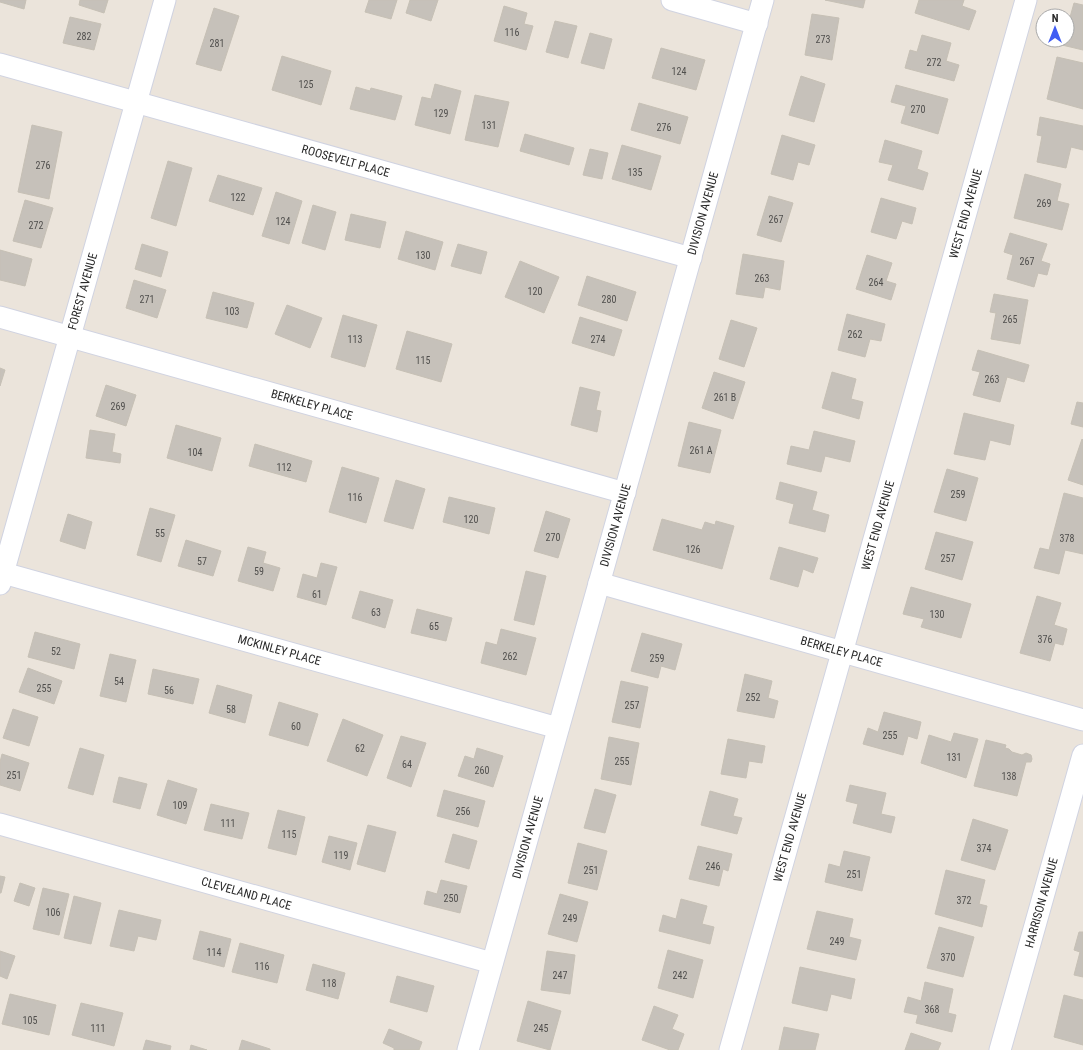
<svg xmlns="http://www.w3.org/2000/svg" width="1083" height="1050" font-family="'Roboto Condensed',sans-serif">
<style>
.building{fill:#c6c1ba;stroke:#c6c0b5}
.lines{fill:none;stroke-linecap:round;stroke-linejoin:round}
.street-casing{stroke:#d0d3e1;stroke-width:23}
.street{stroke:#fff;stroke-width:21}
.labels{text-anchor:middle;stroke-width:3;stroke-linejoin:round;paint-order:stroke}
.number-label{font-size:10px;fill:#504f4d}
.street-label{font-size:12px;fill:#292929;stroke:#fff}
</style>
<rect width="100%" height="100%" fill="#ebe4db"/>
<path class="building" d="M0 0H26L24 9 0 2Z
M80 0H108L104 13 79 5Z
M369 0H397L391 19 365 12Z
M410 0H438L431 21 406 13Z
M825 0H865L863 8Z
M919 0H964L962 6 976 11 969 30 915 13Z
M1074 3 1083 5V50L1062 45 1064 40H1067V28Z
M504 6 527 13 524 24 533 26 526 50 494 41Z
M214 8 239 16 221 71 196 64Z
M812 14 839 18 832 60 805 55Z
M70 17 101 24 94 50 63 43Z
M555 21 577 26 568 58 546 52Z
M590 33 612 39 604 69 581 63Z
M922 35 951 43 946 61 959 65 954 81 905 68 910 50 917 52Z
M661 48 705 60 696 90 652 78Z
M282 56 331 71 321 105 272 90Z
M1057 57 1083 63V109L1047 99Z
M801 76 825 84 814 122 789 115Z
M435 84 461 91 450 134 415 125 422 97 431 99Z
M896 85 948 99 938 134 901 123 906 106 891 102Z
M356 87 370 91 371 88 402 96 395 120 350 109Z
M475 95 509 102 498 147 465 140Z
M639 103 688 117 680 144 631 130Z
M1040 117 1083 126V150L1071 147 1066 168 1037 162 1042 136 1037 135Z
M32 125 62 132 49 199 18 192Z
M525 134 574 148 569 165 520 151Z
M782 135 815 145 809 165 798 162 793 180 771 174Z
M885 140 922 151 917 169 928 173 923 190 888 180 893 165 879 162Z
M622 145 661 156 651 190 612 179Z
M590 149 608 153 602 179 583 175Z
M168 161 192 168 176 226 151 218Z
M1025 174 1061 184 1057 201 1069 204 1062 230 1014 218Z
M218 175 262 188 253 215 209 201Z
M276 192 302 201 289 244 262 236Z
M769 196 793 203 781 242 757 235Z
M881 198 916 208 912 224 902 221 896 239 871 232Z
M25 200 53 208 41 248 13 241Z
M313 205 336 212 325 250 302 243Z
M351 214 386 222 380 248 345 240Z
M406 231 443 242 435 270 398 259Z
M1010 233 1047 244 1041 261 1050 264 1047 275 1038 273 1034 287 1007 279 1013 255 1004 252Z
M142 244 168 252 161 277 135 269Z
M458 244 487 252 481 274 451 266Z
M0 250 32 259 25 286 0 280Z
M743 254 784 261 780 290 765 287 763 298 736 294Z
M867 255 892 263 886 281 896 284 891 300 856 289Z
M520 261 559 277 544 313 505 297Z
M587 276 636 292 627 321 578 305Z
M134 280 166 290 157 318 126 308Z
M213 292 254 303 247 328 206 318Z
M994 294 1028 300 1020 344 991 339 996 313 990 312Z
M287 305 322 318 310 348 275 334Z
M847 314 885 324 881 341 870 339 865 357 838 350Z
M343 315 377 325 365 367 331 357Z
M580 317 622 330 614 356 572 343Z
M731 320 757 328 744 367 719 359Z
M407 331 452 344 441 382 396 369Z
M978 350 1029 365 1024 382 1007 377 1000 402 973 395 980 372 972 370Z
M0 368 5 370 0 386Z
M714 372 745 382 733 419 702 408Z
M832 372 856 379 851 399 863 402 859 419 822 408Z
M106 385 136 395 126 426 96 416Z
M580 387 600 392 596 410 601 411 597 432 571 425Z
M1077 402 1083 403V427L1071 424Z
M964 413 1014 425 1010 445 990 440 985 460 954 454Z
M689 422 721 430 710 473 678 466Z
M176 425 221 438 212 471 167 458Z
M90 430 115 434 112 452 121 454 120 463 86 458Z
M814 431 855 441 850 462 825 456 821 472 787 464 791 446 809 450Z
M1082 439 1083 440V485L1068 480Z
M255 444 312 461 306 482 249 466Z
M342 467 379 478 366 523 329 512Z
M947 469 978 478 966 521 934 512Z
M396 480 425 489 413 529 384 521Z
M780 482 817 492 812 510 829 515 825 532 789 523 794 504 776 499Z
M1064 493 1083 498V554L1065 550 1059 574 1034 568 1040 548 1049 550Z
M449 497 495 508 489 534 443 522Z
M150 508 175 515 161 562 137 555Z
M546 511 570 519 558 558 534 551Z
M68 514 92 522 85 549 60 541Z
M662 519 702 530 705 522 715 525 716 521 734 526 722 569 653 550Z
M936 532 973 542 962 580 925 569Z
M186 540 221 551 213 576 178 566Z
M248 547 266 552 263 563 280 568 273 591 238 581Z
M779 547 818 558 813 573 803 569 798 587 770 579Z
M321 563 337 567 326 605 297 597 303 574 317 578Z
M526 571 546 576 534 625 514 620Z
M911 587 971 604 961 638 921 627 924 619 903 614Z
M360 591 393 600 385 628 352 618Z
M1037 596 1061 603 1054 625 1067 629 1063 645 1055 643 1050 661 1020 653Z
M417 609 452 618 446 641 411 633Z
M501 629 536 638 526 675 481 663 486 642 497 645Z
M35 632 80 644 74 669 28 657Z
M642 633 682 644 675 670 661 666 658 678 631 671Z
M110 654 136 660 126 702 100 696Z
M28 668 62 681 54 704 19 692Z
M153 669 199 679 193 704 148 694Z
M745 674 772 681 768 698 778 701 774 718 737 711Z
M621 681 648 687 640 728 612 722Z
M217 685 252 695 245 723 209 713Z
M279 702 318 714 308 746 269 735Z
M13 709 38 717 29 746 3 738Z
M884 712 921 722 917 739 908 736 903 755 863 744 868 728 878 732Z
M343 719 383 735 367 776 327 761Z
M954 733 978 739 966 778 921 763 929 735 951 742Z
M401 736 426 743 411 787 387 778Z
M609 737 639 743 631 785 601 779Z
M728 739 765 746 762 763 749 761 746 778 721 774Z
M986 740 1006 745 1005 748 1009 749 1012 752 1022 755 1026 753 1031 755 1032 759 1031 762H1026L1017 796 974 786Z
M80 748 104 755 93 795 68 788Z
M477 748 503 756 493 787 458 776 465 756 474 759Z
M2 754 29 763 20 791 0 785V762Z
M119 777 147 784 140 809 113 802Z
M168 780 197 789 186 824 157 815Z
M850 785 886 793 881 814 895 817 891 833 853 823 858 804 846 801Z
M595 789 616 795 605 833 584 828Z
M444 790 485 801 478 827 437 816Z
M710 791 738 799 733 816 742 818 737 834 701 825Z
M211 804 249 813 242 839 204 830Z
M278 810 305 817 296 855 268 848Z
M973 819 1008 830 995 870 961 860Z
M368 825 396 832 385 872 357 864Z
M453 834 477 841 469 869 445 862Z
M329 836 357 843 350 870 322 862Z
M578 843 607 851 597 890 568 883Z
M698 846 732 854 728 871 723 869 719 886 689 879Z
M844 851 870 857 862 891 825 882 829 864 840 867Z
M946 870 985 880 979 904 987 906 982 927 935 914Z
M0 876 5 877 1 893H0Z
M441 880 467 886 460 913 424 904 427 891 437 894Z
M20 883 35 888 29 906 14 901Z
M43 888 69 894 59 935 33 929Z
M560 894 588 902 577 942 548 934Z
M74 896 101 903 91 944 64 938Z
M681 899 707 906 702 924 714 927 710 944 659 931 663 915 676 919Z
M119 910 161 920 156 940 138 936 134 951 110 946Z
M817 911 853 919 849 937 861 940 856 960 807 949Z
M939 927 974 937 963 977 927 968Z
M200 931 231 939 224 967 193 959Z
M1079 932H1083V977L1074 975 1080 952 1074 950Z
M240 943 284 955 277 983 232 972Z
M668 950 703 960 693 998 658 988Z
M0 951 15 956 7 979 0 976Z
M547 951 575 955 570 994 541 990Z
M313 964 345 973 338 999 306 990Z
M800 967 855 979 851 999 831 994 827 1011 792 1003Z
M397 976 434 986 427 1012 390 1002Z
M925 982 953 989 948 1013 956 1015 952 1032 916 1023 918 1015 904 1012 908 997 921 1001Z
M10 994 56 1005 49 1035 2 1024Z
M1064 995 1083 1000V1045L1054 1037Z
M528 1001 561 1011 550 1050 517 1041Z
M81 1003 123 1013 114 1046 72 1035Z
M654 1006 678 1015 672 1029 684 1034 678 1050H670L642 1040Z
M784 1027 819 1034 815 1050H779Z
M389 1029 422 1042 419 1050H394V1048L383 1043Z
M911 1033 941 1043 938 1050H905Z
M146 1040 171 1046 170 1050H143Z
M242 1040 270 1049V1050H239Z
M191 1045 207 1050H190Z"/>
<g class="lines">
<defs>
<g id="street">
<path d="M672 0 757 24"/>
<path id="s1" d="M0 64 691 258"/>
<path id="s2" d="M0 317 625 493"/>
<path id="s3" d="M0 572 558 728"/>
<path id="s4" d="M599 583 1083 720"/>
<path id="s5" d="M0 584 165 0"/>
<path id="s6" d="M0 824 492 963"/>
<path id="s7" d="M468 1050 763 0"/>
<path id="s8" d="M730 1050 1026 0"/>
<path id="s9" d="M1000 1050 1083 755"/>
</g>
</defs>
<use href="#street" class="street-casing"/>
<use href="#street" class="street"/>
</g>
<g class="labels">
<g class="number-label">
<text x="512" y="36">116</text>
<text x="84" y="40">282</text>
<text x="823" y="43">273</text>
<text x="217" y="47">281</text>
<text x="934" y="66">272</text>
<text x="679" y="75">124</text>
<text x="306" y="88">125</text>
<text x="918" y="113">270</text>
<text x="441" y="117">129</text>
<text x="489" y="129">131</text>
<text x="664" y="131">276</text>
<text x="43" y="169">276</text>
<text x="635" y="176">135</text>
<text x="238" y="201">122</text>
<text x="1044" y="207">269</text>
<text x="776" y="223">267</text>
<text x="283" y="225">124</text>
<text x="36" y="229">272</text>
<text x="423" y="259">130</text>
<text x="1027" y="265">267</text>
<text x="762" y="282">263</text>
<text x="876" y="286">264</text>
<text x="535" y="295">120</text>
<text x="147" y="303">271</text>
<text x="609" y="303">280</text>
<text x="232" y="315">103</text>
<text x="1010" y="323">265</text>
<text x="855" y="338">262</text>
<text x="355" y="343">113</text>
<text x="598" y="343">274</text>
<text x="423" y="364">115</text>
<text x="992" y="383">263</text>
<text x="725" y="401">261 B</text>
<text x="118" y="410">269</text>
<text x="701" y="454">261 A</text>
<text x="195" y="456">104</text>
<text x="284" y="471">112</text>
<text x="958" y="498">259</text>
<text x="355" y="501">116</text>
<text x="471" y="523">120</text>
<text x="160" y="537">55</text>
<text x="553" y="541">270</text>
<text x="1067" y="542">378</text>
<text x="693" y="553">126</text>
<text x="948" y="562">257</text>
<text x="202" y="565">57</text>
<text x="259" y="575">59</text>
<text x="317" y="598">61</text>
<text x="376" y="616">63</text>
<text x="937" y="618">130</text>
<text x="434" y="630">65</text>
<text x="1045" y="643">376</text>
<text x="56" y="655">52</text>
<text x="510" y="660">262</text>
<text x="657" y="662">259</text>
<text x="119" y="685">54</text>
<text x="44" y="692">255</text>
<text x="169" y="694">56</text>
<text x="753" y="701">252</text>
<text x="632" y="709">257</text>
<text x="231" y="713">58</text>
<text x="296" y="730">60</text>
<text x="890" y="739">255</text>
<text x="360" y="752">62</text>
<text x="954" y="761">131</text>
<text x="622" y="765">255</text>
<text x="407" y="768">64</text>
<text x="482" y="774">260</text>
<text x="14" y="779">251</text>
<text x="1009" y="780">138</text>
<text x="180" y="809">109</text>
<text x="463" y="815">256</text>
<text x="228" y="827">111</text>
<text x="289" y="838">115</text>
<text x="984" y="852">374</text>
<text x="341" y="859">119</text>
<text x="713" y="870">246</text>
<text x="591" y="874">251</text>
<text x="854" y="878">251</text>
<text x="451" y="902">250</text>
<text x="964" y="904">372</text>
<text x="53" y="916">106</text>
<text x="570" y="922">249</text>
<text x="837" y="945">249</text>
<text x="214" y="956">114</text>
<text x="948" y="961">370</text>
<text x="262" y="970">116</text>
<text x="560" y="979">247</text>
<text x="680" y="979">242</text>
<text x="329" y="987">118</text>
<text x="932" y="1013">368</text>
<text x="30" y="1024">105</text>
<text x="98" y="1032">111</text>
<text x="541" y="1032">245</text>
</g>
<g class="street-label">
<text dy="4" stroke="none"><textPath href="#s1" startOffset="359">ROOSEVELT PLACE</textPath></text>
<text dy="4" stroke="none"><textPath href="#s7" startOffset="869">DIVISION AVENUE</textPath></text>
<text dy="4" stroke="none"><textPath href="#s8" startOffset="869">WEST END AVENUE</textPath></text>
<text dy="4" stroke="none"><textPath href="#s5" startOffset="304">FOREST AVENUE</textPath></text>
<text dy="4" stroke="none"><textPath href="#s2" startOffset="324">BERKELEY PLACE</textPath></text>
<text dy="4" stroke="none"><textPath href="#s7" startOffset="545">DIVISION AVENUE</textPath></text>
<text dy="4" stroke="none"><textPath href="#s8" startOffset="545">WEST END AVENUE</textPath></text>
<text dy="4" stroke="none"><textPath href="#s3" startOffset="290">MCKINLEY PLACE</textPath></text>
<text dy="4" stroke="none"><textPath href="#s4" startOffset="252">BERKELEY PLACE</textPath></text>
<text dy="4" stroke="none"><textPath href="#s7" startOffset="221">DIVISION AVENUE</textPath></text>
<text dy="4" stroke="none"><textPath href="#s8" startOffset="221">WEST END AVENUE</textPath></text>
<text dy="4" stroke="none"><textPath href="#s6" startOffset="256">CLEVELAND PLACE</textPath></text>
<text dy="4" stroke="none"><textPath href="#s9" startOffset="153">HARRISON AVENUE</textPath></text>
</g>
</g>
<g transform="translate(1055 28)"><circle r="19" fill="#ffffff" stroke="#a9a9a9"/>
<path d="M0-3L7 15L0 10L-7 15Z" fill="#405cf3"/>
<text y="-6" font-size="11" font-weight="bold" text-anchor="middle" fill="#292929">N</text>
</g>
</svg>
